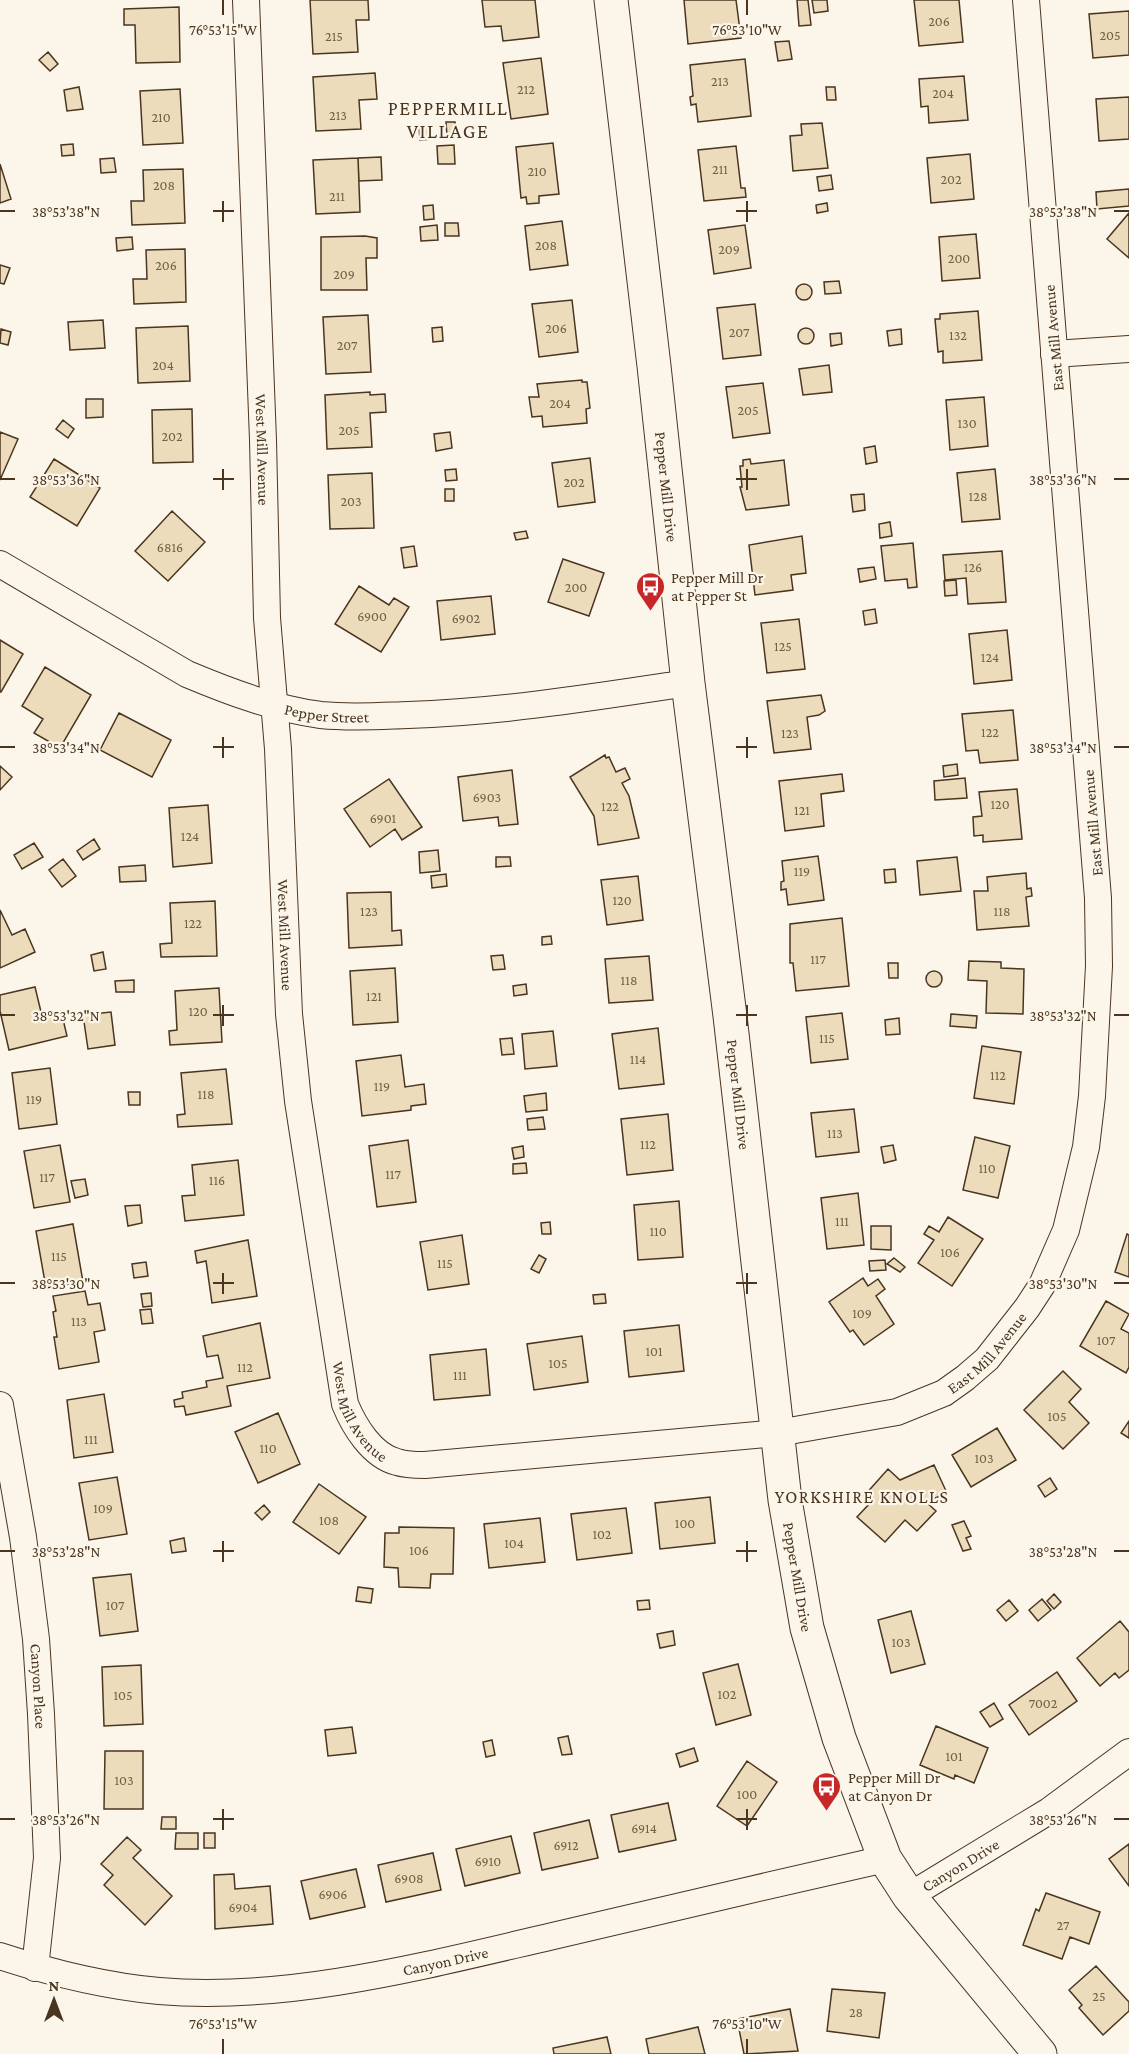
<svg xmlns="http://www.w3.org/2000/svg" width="1129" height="2054" font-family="'Crimson Pro',serif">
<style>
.building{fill:#ecdcbc;stroke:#4a3520;stroke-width:1.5}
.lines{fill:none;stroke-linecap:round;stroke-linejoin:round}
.minor-casing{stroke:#4a3520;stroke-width:28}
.tertiary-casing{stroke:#4a3520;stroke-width:35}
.minor{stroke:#fbf6e9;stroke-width:26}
.tertiary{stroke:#fbf6e9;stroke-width:33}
.ticks{fill:none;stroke:#4a3520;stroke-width:2}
.labels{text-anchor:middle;stroke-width:4.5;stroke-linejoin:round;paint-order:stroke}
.number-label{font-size:14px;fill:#725f47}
.street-label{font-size:16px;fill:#4a3520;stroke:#fbf6e9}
.poi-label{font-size:16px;fill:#4a3520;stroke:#fbf6e9;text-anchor:start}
.neighbourhood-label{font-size:18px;letter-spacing:1.5px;fill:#4a3520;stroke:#fbf6e9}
.quarter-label{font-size:20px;letter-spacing:1.5px;fill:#4a3520;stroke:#fbf6e9}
.ticks-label{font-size:15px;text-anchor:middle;fill:#4a3520;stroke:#fbf6e9;stroke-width:4.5;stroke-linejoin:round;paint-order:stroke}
</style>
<rect width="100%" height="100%" fill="#fbf6e9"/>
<path class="building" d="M310 0H368L369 20H356L358 52 313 54Z
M482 0H535L539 37 503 41 501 26 485 27Z
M684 0H736L741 38 688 44Z
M797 0H808L811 25 799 26Z
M812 0H827L828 11 814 13Z
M914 0H959L963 42 919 46Z
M179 7 180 62 136 63 135 25H124V9Z
M1129 11V55L1093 58 1089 14Z
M789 41 792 59 778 61 775 42Z
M48 52 58 64 50 71 39 60Z
M541 58 548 114 511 119 503 63Z
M745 59 751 116 698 122 696 104 691 105 690 97 693 96 690 65Z
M375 73 377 99 359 100 361 129 316 131 313 77Z
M964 76 968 120 929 123 928 106 921 107 919 79Z
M79 87 83 109 67 111 64 90Z
M826 87H835L836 100H827Z
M180 89 183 143 143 145 140 91Z
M1129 97V139L1099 141 1096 99Z
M446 122H455L456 136H447Z
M822 123 828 168 793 171 790 136 802 135 801 124Z
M430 126 432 139 420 140 419 127Z
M553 143 559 194 539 196V203L527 204 526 197 521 198 516 147Z
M73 144 74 155 62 156 61 145Z
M454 145 455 164H438L437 146Z
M736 146 741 188H745L746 197 704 201 698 150Z
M970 154 974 199 931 203 927 158Z
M381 157 382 180 359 181 358 158Z
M114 158 116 172 101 173 100 159Z
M358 158 360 212 316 214 313 160Z
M0 164 11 199 0 203Z
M183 169 185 223 132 225 131 201H144L143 170Z
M831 175 833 189 819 191 817 177Z
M1129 189V206L1097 209 1096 192Z
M827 203 828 211 817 213 816 205Z
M433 205 434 219 424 220 423 206Z
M1129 213V258L1107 239Z
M562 221 568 265 530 270 525 226Z
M445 223H458L459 236H445Z
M437 225 438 240 421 241 420 227Z
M745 225 751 268 714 274 708 230Z
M976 234 980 278 942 281 939 237Z
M365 236 377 238V258H366L367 290H321V237Z
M132 237 133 249 117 251 116 238Z
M185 249 186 302 134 304 133 279H147L146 250Z
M0 265 10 268 4 284 0 283Z
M839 281 841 293 825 294 824 282Z
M796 292a8 8 0 1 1 16 0a8 8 0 1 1-16 0Z
M572 300 578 352 539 357 532 304Z
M755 304 761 355 723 359 717 308Z
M978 311 982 360 943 363V351L938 352 935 319H940V314Z
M368 315 371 372 326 374 323 317Z
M103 320 105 348 70 350 68 322Z
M188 326 190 381 138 383 136 328Z
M442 327 443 341 433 342 432 328Z
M798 336a8 8 0 1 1 16 0a8 8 0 1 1-16 0Z
M1 329 11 332 8 345 0 343Z
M901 329 902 344 889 346 887 331Z
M841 333 842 344 831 346 830 334Z
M829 365 832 392 803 395 799 369Z
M582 380V382H587L590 408 586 409 587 423 543 427 542 416 532 417 529 397H539L537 384Z
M763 383 770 433 733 438 726 387Z
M370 392V395L385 394 386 412 370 413 372 447 327 449 325 395Z
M984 397 988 446 950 450 946 400Z
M86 399H103V417L86 418Z
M192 409 193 462 153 463 152 410Z
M63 420 74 429 68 438 56 429Z
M0 432 18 439 0 480Z
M450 432 452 448 436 451 434 434Z
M875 446 877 462 866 464 864 448Z
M590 458 595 502 558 507 552 463Z
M54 459 100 488 77 526 30 497Z
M750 459 751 464 784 460 789 505 746 510 740 487H742L740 466H743V460Z
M456 469 457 480 446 481 445 470Z
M995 469 1000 519 962 522 957 473Z
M372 473 374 528 330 529 328 475Z
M445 489H454V501H445Z
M864 494 865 510 853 512 851 495Z
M172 511 205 542 168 581 135 551Z
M890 522 892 536 880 538 879 524Z
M526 531 528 538 516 540 514 533Z
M802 536 806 573 791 575 793 590 755 595 749 545Z
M913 543 917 587 908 588 907 579 885 581 881 546Z
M414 546 417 566 404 568 401 548Z
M1002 551 1006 602 968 604 966 578 945 580 943 555Z
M563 559 604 573 589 616 548 602Z
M874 567 876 579 860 582 858 569Z
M956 580 957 595 945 596 944 581Z
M359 586 389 605 394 598 409 607 381 652 335 624Z
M491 596 495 634 441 640 437 601Z
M875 609 877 623 865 625 863 611Z
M799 619 805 669 767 673 761 623Z
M1007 630 1012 680 974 684 969 634Z
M0 640 23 654 1 692H0Z
M45 667 91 695 60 748 34 733 43 719 22 706Z
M821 695 825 711 819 715 807 717 811 749 774 753 767 701Z
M1013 710 1018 760 980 763 978 750 966 751 962 714Z
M119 713 171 740 152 777 100 750Z
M605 755 606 758 609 757 616 772 625 768 630 779 622 783 629 796 639 838 598 845 594 816 570 777Z
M957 764 958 775 944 777 943 766Z
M0 766 12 777 0 790Z
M512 770 518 824 499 826 498 817 463 821 458 777Z
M842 774 844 791 821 794 824 826 785 831 779 781Z
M965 778 967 798 935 800 934 781Z
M389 779 422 827 402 840 395 829 370 847 344 809Z
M1017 789 1022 839 983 842V835L974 836 973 817 982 816 979 792Z
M208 805 212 863 173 867 169 808Z
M94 839 100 849 83 860 77 851Z
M34 843 43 857 22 869 14 855Z
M438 850 440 871 420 873 419 852Z
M818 856 824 900 788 905 786 889 781 890V882L784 881 782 861Z
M496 857H510L511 866 496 867Z
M957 857 961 891 920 895 917 861Z
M63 859 76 876 62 887 49 870Z
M145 865 146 881 120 882 119 867Z
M895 869 896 882 885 883 884 870Z
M1026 873 1027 889 1031 888 1032 896 1026 897 1029 926 977 930 974 891H988L987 877Z
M446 874 447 886 432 888 431 876Z
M638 876 643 920 607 925 601 880Z
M391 892 392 931 401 930 402 945 349 948 347 893Z
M215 901 217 956 161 957 160 944 172 943 170 903Z
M0 910 12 935 25 929 35 952 0 968Z
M842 918 849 986 796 991 793 963H790V924Z
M551 936 552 944 542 945V937Z
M103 952 106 969 94 971 91 955Z
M503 955 505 969 493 970 491 956Z
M649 956 653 1000 609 1003 605 959Z
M969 961 1001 962V968L1024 969 1023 1014 986 1013 987 981 968 980Z
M888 963H898V978H889Z
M395 968 398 1022 353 1025 350 971Z
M926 979a8 8 0 1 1 16 0a8 8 0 1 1-16 0Z
M134 980V992H116L115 981Z
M526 984 527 994 514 996 513 986Z
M35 987 42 1016 61 1011 67 1036 9 1050 0 1011V995Z
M219 988 222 1042 170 1045 169 1031 177 1030 175 991Z
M111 1012 115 1045 88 1049 83 1015Z
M842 1013 848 1059 811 1063 806 1017Z
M951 1014 977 1016 976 1028 950 1026Z
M899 1018 900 1034 886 1035 885 1020Z
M658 1028 664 1084 619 1089 612 1034Z
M553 1031 557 1066 525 1069 522 1034Z
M512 1038 514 1054 502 1055 500 1039Z
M982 1046 1021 1052 1014 1104 974 1098Z
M401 1055 405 1087 424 1084 426 1104 411 1106V1110L362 1116 356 1061Z
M50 1068 57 1124 19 1129 12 1073Z
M226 1069 232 1124 178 1127 177 1115 185 1114 181 1073Z
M128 1092H140V1105H129Z
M546 1093 547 1110 526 1112 524 1096Z
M854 1109 859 1152 816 1157 811 1113Z
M668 1114 673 1170 627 1175 621 1119Z
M543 1117 545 1129 528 1130 527 1119Z
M975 1137 1010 1146 998 1198 963 1190Z
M408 1140 416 1202 377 1207 369 1146Z
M60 1145 70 1202 34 1208 24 1151Z
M893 1145 896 1160 884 1163 881 1147Z
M523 1146 524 1157 514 1159 512 1148Z
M238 1160 244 1215 185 1221 182 1196 195 1195 192 1165Z
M526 1163 527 1173 513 1174V1164Z
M85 1179 88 1195 75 1198 71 1181Z
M858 1193 864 1245 827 1249 821 1198Z
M679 1201 683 1257 638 1260 634 1205Z
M140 1205 142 1223 128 1226 125 1206Z
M948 1217 983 1239 952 1286 918 1263 934 1240 924 1234 929 1226 939 1232Z
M550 1222 551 1234H542L541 1223Z
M73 1224 83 1282 46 1288 36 1231Z
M871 1226H891V1250L871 1249Z
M1127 1234 1129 1235V1277L1115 1272Z
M462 1235 469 1284 428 1290 420 1242Z
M248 1240 257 1296 212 1303 206 1261 197 1263 195 1251Z
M539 1255 546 1259 539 1273 531 1269Z
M894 1258 905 1267 900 1272 887 1264Z
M885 1260 886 1270 870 1271 869 1261Z
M146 1262 148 1276 134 1278 132 1264Z
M863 1278 868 1286 878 1279 885 1289 876 1296 894 1324 864 1345 853 1330 850 1332 829 1302Z
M85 1291 88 1305 100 1303 105 1330 94 1332 99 1362 59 1369 54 1337H57L53 1312 56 1311 53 1296Z
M151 1293 152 1306 143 1307 141 1294Z
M605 1294 606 1303 594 1304 593 1295Z
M1106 1301 1129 1314 1121 1329 1129 1333V1367L1126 1373 1080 1346Z
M151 1309 153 1323 142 1324 140 1310Z
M260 1323 270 1378 227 1386 231 1406 186 1415 184 1406 175 1407 174 1400 183 1398 182 1392 207 1387 206 1381 223 1378 218 1355 207 1357 203 1336Z
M679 1325 684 1371 629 1377 624 1331Z
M582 1336 588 1382 534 1390 527 1344Z
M486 1349 490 1395 434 1400 430 1355Z
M1063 1371 1081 1389 1069 1402 1089 1423 1063 1449 1024 1410Z
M104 1394 113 1452 74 1458 67 1400Z
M278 1413 300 1464 258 1483 235 1432Z
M1129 1421V1438L1121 1433Z
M997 1428 1016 1460 971 1487 952 1455Z
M934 1465 947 1493 926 1502 936 1511 917 1531 905 1520 885 1542 857 1517 871 1502 864 1496 888 1469 900 1480Z
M117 1477 127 1534 89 1540 79 1483Z
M1050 1478 1057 1489 1045 1497 1038 1486Z
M319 1484 366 1517 339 1554 293 1522Z
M710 1497 715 1543 660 1549 655 1503Z
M264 1505 270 1512 262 1520 255 1513Z
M626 1508 632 1553 577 1560 571 1514Z
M540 1518 545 1562 489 1568 484 1524Z
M964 1521 971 1536 966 1538 971 1549 963 1551 952 1525Z
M399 1527 454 1528 453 1574H431L430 1588 399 1587 398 1568 384 1567 385 1533H399Z
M184 1538 186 1551 172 1553 170 1541Z
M131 1574 138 1631 100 1636 93 1578Z
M358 1587 373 1589 371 1603 356 1601Z
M1054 1594 1061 1602 1054 1609 1047 1601Z
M1042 1599 1051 1610 1038 1621 1029 1610Z
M649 1600 650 1609 638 1610 637 1601Z
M1009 1600 1018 1611 1006 1621 997 1610Z
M911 1611 925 1664 891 1673 878 1620Z
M1120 1621 1129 1632V1670L1119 1678 1115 1673 1100 1686 1077 1658Z
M673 1631 675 1645 660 1648 657 1634Z
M738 1664 751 1715 716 1725 703 1673Z
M141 1665 143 1724 104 1726 102 1667Z
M1057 1672 1077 1701 1029 1735 1009 1705Z
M994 1703 1003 1719 990 1727 980 1712Z
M936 1726 988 1748 974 1783 955 1775 954 1779 920 1765Z
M352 1727 356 1753 328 1756 325 1730Z
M568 1736 572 1754 562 1755 558 1738Z
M492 1740 495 1755 486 1757 483 1742Z
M694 1748 698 1761 680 1767 676 1754Z
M105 1751H143V1809H104Z
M747 1761 777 1782 747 1826 717 1806Z
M668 1803 676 1840 619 1852 611 1815Z
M162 1817H176V1829H161Z
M589 1820 598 1858 542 1870 534 1833Z
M176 1833H198V1849H175Z
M204 1833H215V1848H204Z
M511 1836 520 1873 465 1886 456 1849Z
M127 1837 141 1850 133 1858 172 1896 145 1925 104 1885 113 1875 101 1864Z
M1129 1844V1886L1109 1859Z
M433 1853 441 1890 386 1902 378 1865Z
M356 1869 365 1907 310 1919 301 1881Z
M234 1874 235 1889 270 1886 273 1924 215 1929 214 1875Z
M1046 1893 1100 1912 1089 1944 1070 1937 1062 1959 1023 1945 1036 1909 1039 1911Z
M1096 1966 1129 2002V2011L1103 2035 1079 2008 1082 2005 1069 1990Z
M832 1989 885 1993 879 2038 827 2031Z
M790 2009 798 2051 744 2054 737 2019Z
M698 2027 705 2054H649L646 2039Z
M607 2037 611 2054H554L553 2048Z"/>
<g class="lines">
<defs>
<g id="minor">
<path id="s1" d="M246 0 263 440 267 618 278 749 289 1014 298 1101 345 1404C354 1426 372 1456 397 1462 406 1465 416 1465 425 1465L778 1433 897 1412 944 1393 965 1378 987 1359 1027 1308 1042 1285 1066 1230 1086 1147 1092 1096 1099 966 1098 898 1026 0"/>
<path d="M1054 354 1129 349"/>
<path id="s2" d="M0 564 187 674C230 692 275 709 321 715 350 718 379 716 408 715 502 712 595 697 688 683"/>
<path id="s3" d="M0 1405 23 1537 36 1639 41 1714 47 1858 35 1968"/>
<path id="s4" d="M909 1896 1049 1811 1129 1752"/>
<path id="s5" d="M0 1956C52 1973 105 1986 159 1991 289 2002 427 1965 553 1936 664 1910 774 1884 885 1859"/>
</g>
<g id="tertiary">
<path id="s6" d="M611 0 654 366 688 683 730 1016 785 1500 807 1628 839 1738 885 1859 909 1896 1040 2054"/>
</g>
</defs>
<use href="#minor" class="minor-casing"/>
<use href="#tertiary" class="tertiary-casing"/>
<use href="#minor" class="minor"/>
<use href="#tertiary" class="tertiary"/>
</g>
<path class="ticks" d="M223 0V15M747 0V15M223 201V222M747 201V222M0 211H15M213 211H234M736 211H757M1114 211H1129M223 469V490M747 469V490M0 479H15M213 479H234M736 479H757M1114 479H1129M223 737V758M747 737V758M0 747H15M213 747H234M736 747H757M1114 747H1129M223 1005V1026M747 1005V1026M0 1015H15M213 1015H234M736 1015H757M1114 1015H1129M223 1273V1294M747 1273V1294M0 1283H15M213 1283H234M736 1283H757M1114 1283H1129M223 1541V1562M747 1541V1562M0 1551H15M213 1551H234M736 1551H757M1114 1551H1129M223 1809V1830M747 1809V1830M0 1819H15M213 1819H234M736 1819H757M1114 1819H1129M223 2039V2054M747 2039V2054"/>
<defs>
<symbol id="bus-pin" viewBox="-11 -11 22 30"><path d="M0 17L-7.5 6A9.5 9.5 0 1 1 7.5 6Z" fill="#c62828" stroke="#fbf6e9"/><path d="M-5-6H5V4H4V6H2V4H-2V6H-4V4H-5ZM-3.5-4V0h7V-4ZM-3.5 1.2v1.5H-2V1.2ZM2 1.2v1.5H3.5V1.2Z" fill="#fff"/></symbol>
</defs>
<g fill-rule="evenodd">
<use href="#bus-pin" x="634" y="570" width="33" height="45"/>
<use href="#bus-pin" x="810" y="1770" width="33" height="45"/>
</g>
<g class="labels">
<g class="number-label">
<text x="939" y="26">206</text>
<text x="1110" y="40">205</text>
<text x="334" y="41">215</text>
<text x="720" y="86">213</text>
<text x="526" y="94">212</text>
<text x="943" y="98">204</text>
<text x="338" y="120">213</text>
<text x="161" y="122">210</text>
<text x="720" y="174">211</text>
<text x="537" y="176">210</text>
<text x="951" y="184">202</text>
<text x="164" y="190">208</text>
<text x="337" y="201">211</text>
<text x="546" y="250">208</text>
<text x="729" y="254">209</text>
<text x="959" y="263">200</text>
<text x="166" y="270">206</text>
<text x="344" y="279">209</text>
<text x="556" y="333">206</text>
<text x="739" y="337">207</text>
<text x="958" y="340">132</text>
<text x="347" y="350">207</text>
<text x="163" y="370">204</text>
<text x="560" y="408">204</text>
<text x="748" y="415">205</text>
<text x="967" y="428">130</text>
<text x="349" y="435">205</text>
<text x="172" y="441">202</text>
<text x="574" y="487">202</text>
<text x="978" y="501">128</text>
<text x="351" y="506">203</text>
<text x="170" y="552">6816</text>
<text x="973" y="572">126</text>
<text x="576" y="592">200</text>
<text x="372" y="621">6900</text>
<text x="466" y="623">6902</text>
<text x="783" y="651">125</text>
<text x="990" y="662">124</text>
<text x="990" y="737">122</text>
<text x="790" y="738">123</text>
<text x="487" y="802">6903</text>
<text x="1000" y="809">120</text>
<text x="610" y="811">122</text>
<text x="802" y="815">121</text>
<text x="383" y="823">6901</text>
<text x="190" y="841">124</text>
<text x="802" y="876">119</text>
<text x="622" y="905">120</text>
<text x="369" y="916">123</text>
<text x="1002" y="916">118</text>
<text x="193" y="928">122</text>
<text x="818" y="964">117</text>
<text x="629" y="985">118</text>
<text x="374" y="1001">121</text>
<text x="198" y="1016">120</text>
<text x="827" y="1043">115</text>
<text x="638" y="1064">114</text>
<text x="998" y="1080">112</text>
<text x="382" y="1091">119</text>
<text x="206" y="1099">118</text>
<text x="34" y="1104">119</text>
<text x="835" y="1138">113</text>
<text x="648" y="1149">112</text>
<text x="987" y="1173">110</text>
<text x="393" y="1179">117</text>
<text x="47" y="1182">117</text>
<text x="217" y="1185">116</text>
<text x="842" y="1226">111</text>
<text x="658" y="1236">110</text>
<text x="950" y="1257">106</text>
<text x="59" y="1261">115</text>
<text x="445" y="1268">115</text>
<text x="862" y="1318">109</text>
<text x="79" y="1326">113</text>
<text x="1106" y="1345">107</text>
<text x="654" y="1356">101</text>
<text x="558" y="1368">105</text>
<text x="245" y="1372">112</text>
<text x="460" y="1380">111</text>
<text x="1057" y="1421">105</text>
<text x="91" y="1444">111</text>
<text x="268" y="1453">110</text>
<text x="984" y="1463">103</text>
<text x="103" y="1513">109</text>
<text x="329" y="1525">108</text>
<text x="685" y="1528">100</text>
<text x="602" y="1539">102</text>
<text x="514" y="1548">104</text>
<text x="419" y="1555">106</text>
<text x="115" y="1610">107</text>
<text x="901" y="1647">103</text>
<text x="727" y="1699">102</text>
<text x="123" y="1700">105</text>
<text x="1043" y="1708">7002</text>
<text x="954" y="1761">101</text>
<text x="124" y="1785">103</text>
<text x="747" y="1799">100</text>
<text x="644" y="1833">6914</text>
<text x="566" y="1850">6912</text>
<text x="488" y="1866">6910</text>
<text x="409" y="1883">6908</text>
<text x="333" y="1899">6906</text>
<text x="243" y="1912">6904</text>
<text x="1063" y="1930">27</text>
<text x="1099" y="2001">25</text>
<text x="856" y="2017">28</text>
</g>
<g class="street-label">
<text transform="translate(1053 338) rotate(-95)" y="6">East Mill Avenue</text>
<text dy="6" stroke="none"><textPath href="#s1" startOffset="450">West Mill Avenue</textPath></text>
<text dy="6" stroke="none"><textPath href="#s6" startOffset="490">Pepper Mill Drive</textPath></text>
<text dy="6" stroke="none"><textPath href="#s2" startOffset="363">Pepper Street</textPath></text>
<text transform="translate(1092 823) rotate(-95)" y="6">East Mill Avenue</text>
<text dy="6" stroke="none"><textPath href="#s1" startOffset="936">West Mill Avenue</textPath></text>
<text dy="6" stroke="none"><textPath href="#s6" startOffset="1102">Pepper Mill Drive</textPath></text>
<text dy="6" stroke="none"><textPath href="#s1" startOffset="2103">East Mill Avenue</textPath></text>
<text dy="6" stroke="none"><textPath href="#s1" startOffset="1422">West Mill Avenue</textPath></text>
<text dy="6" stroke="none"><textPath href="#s6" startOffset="1588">Pepper Mill Drive</textPath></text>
<text dy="6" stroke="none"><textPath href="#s3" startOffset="284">Canyon Place</textPath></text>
<text dy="6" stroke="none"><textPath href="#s4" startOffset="60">Canyon Drive</textPath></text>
<text dy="6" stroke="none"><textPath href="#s5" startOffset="452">Canyon Drive</textPath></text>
</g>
<g class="poi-label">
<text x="671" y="583">Pepper Mill Dr<tspan x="671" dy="18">at Pepper St</tspan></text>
<text x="848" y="1783">Pepper Mill Dr<tspan x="848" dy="18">at Canyon Dr</tspan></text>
</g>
<g class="neighbourhood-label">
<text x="862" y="1503">YORKSHIRE KNOLLS</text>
</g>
<g class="quarter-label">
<text x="448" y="115">PEPPERMILL<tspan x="448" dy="23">VILLAGE</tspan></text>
</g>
</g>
<g class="ticks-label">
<text x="223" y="35">76°53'15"W</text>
<text x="747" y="35">76°53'10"W</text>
<text x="66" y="217">38°53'38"N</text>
<text x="1063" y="217">38°53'38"N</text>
<text x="66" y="485">38°53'36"N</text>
<text x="1063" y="485">38°53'36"N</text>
<text x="66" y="753">38°53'34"N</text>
<text x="1063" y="753">38°53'34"N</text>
<text x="66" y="1021">38°53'32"N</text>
<text x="1063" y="1021">38°53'32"N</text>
<text x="66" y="1289">38°53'30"N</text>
<text x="1063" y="1289">38°53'30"N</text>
<text x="66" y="1557">38°53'28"N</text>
<text x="1063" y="1557">38°53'28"N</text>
<text x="66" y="1825">38°53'26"N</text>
<text x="1063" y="1825">38°53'26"N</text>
<text x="223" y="2029">76°53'15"W</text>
<text x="747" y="2029">76°53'10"W</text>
</g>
<g transform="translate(54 2000)" stroke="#fbf6e9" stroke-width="4.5" paint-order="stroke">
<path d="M0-4.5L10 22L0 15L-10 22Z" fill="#4a3520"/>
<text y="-9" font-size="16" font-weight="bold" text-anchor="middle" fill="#4a3520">N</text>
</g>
</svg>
